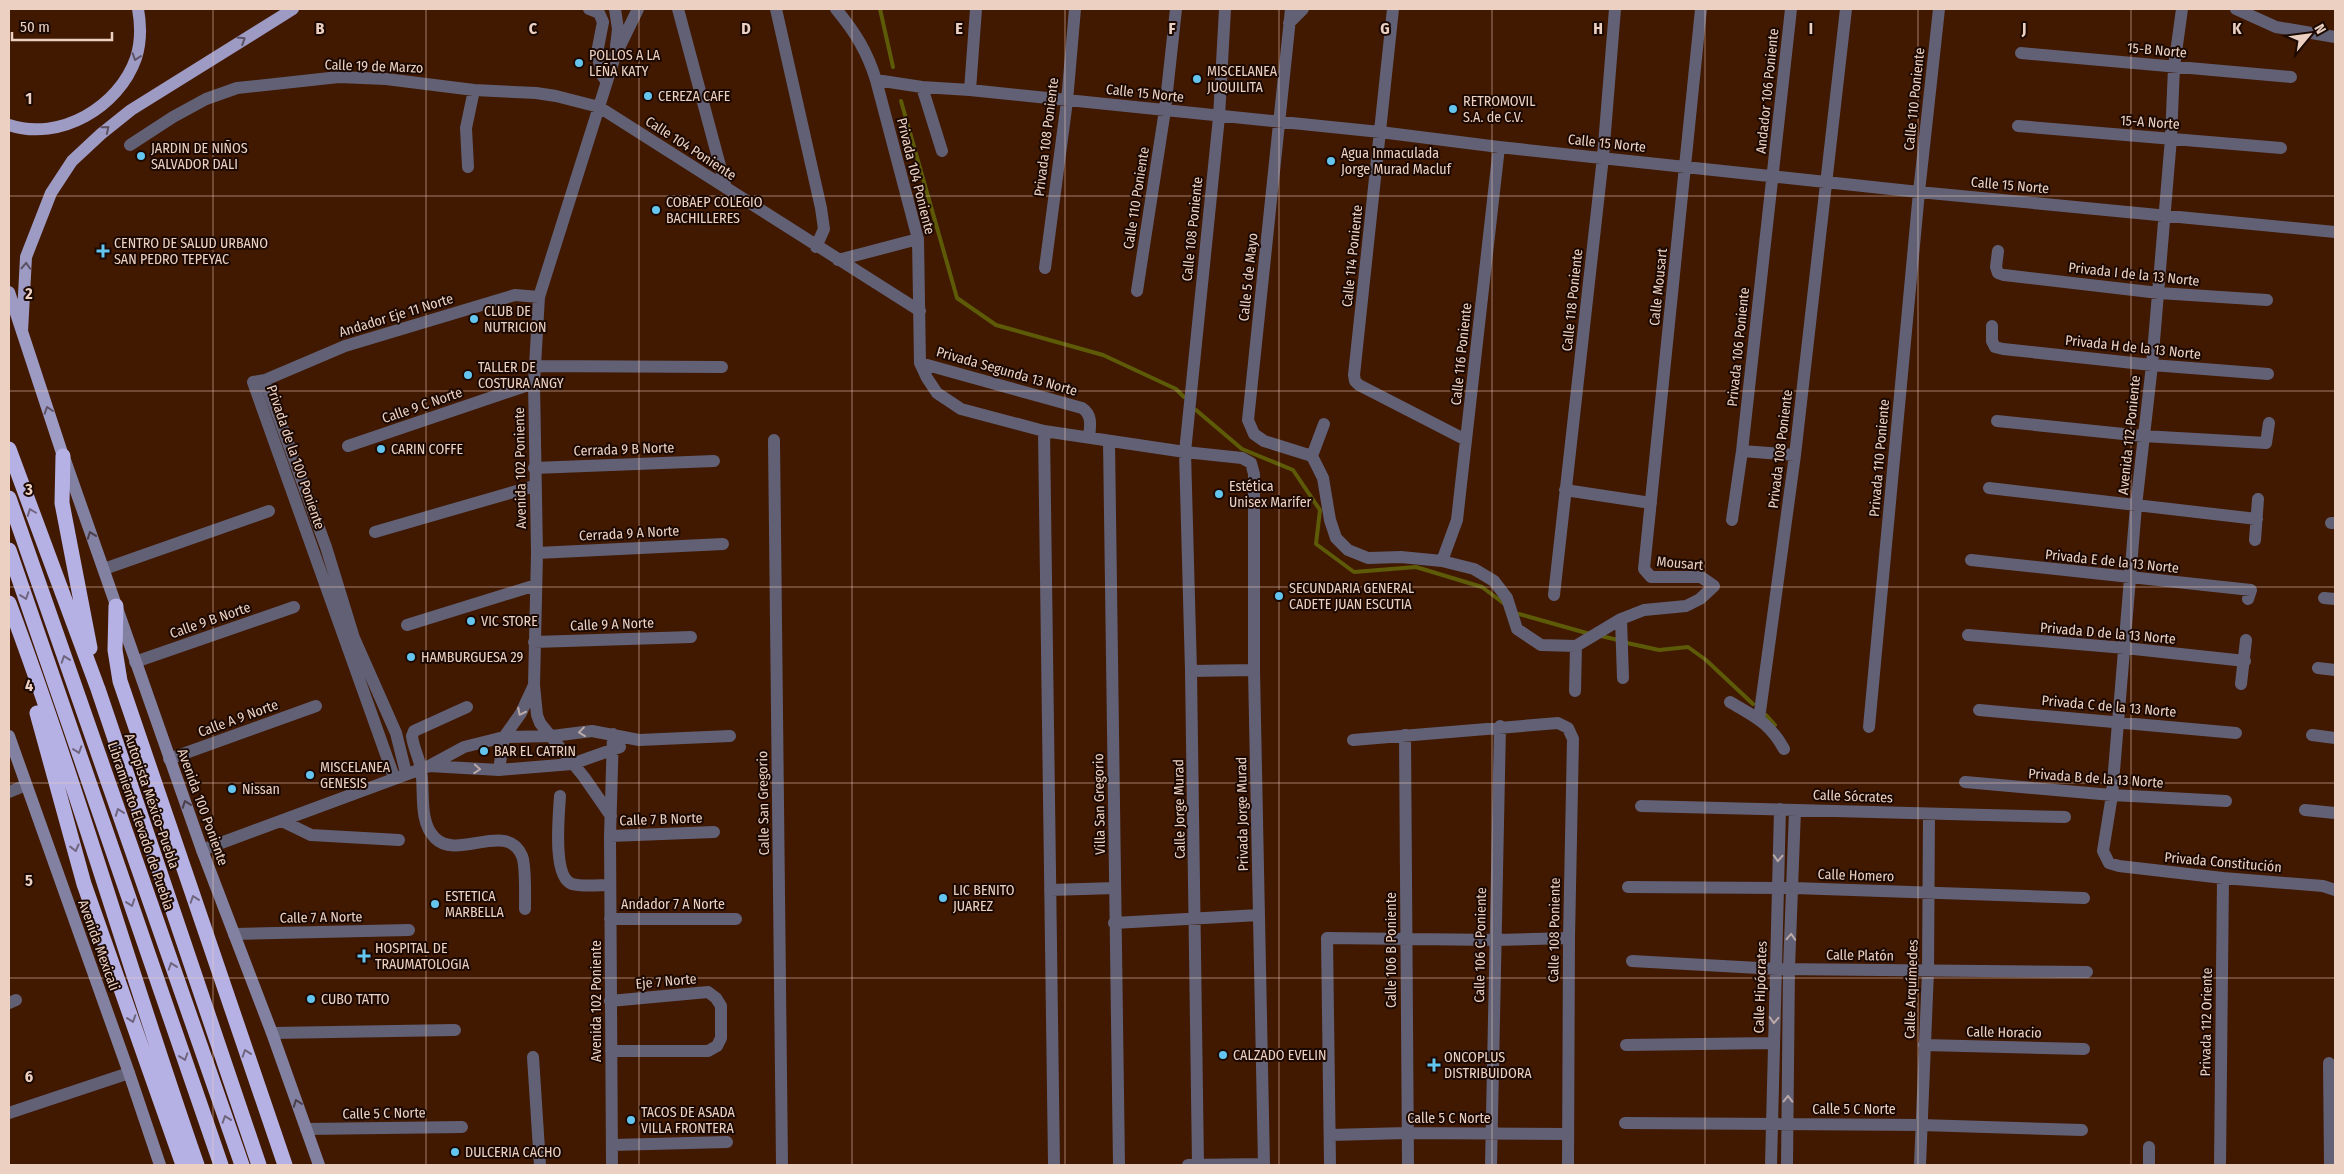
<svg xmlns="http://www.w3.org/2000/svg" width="2344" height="1174" font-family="'Fira Sans Condensed',sans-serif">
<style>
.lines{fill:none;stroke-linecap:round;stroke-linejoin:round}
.stream{stroke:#5d5b07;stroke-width:4}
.street{stroke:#616075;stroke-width:12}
.secondary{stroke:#8381a1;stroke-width:12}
.primary{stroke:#9d9ac4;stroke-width:12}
.highway{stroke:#b5b1e4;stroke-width:15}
.oneway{stroke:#5c5263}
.oneway2{stroke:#70657e}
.oneway3{stroke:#4a3f4a}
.oneway4{stroke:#bba9a8}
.grid{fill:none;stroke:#ecd1c3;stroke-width:1;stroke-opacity:0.55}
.poi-dot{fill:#64c5ee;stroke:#1b0902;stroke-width:2}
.labels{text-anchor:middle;stroke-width:4;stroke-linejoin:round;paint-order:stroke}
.street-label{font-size:14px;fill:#ecd1c3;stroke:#1b0902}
.poi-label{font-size:14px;fill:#ecd1c3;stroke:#1b0902;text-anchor:start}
.grid-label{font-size:16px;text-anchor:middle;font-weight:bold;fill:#ecd1c3;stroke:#1b0902;stroke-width:4;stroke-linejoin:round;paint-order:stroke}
</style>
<rect width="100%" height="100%" fill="#411800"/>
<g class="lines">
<path class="stream" d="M880 9 893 67
M901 101 957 298 996 325 1103 355 1176 389 1184 397
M1196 410 1242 449 1293 470 1320 510 1316 544 1354 572 1416 567 1482 587 1506 605
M1519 614 1590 634
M1601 636 1618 640
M1627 643 1659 650 1688 647 1706 660 1753 704
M1766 715 1775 725"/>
<path class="street" d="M589 9 599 13 603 22 597 53 602 75 607 82
M615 9 618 29 616 46
M678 9 726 188
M776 9 821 208 824 229 816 247
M836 9C855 32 867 51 876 80L918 239 920 363 927 378 937 393 961 409 1044 431 1185 452 1242 458 1251 463 1254 474V670L1264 1165
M1291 9 1248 420 1254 434 1264 441 1312 456 1323 478 1330 520 1336 538 1348 550 1368 558 1401 557 1442 561 1474 569 1494 581 1507 598 1517 629 1541 645 1576 646 1621 619 1644 610 1686 606 1700 599 1714 586 1701 577H1651L1644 569 1701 9
M1393 9 1354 375 1355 381 1359 385 1466 440
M2182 9 2174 67 2171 138 2152 365 2136 506 2112 795 2103 851 2109 863 2119 866 2223 878 2323 886 2335 890
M2236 9 2276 27 2335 37
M1289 23 1303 9
M2021 53 2291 77
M876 80 922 87 970 90 1380 132 1499 147 1919 192 2335 232
M922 87 942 151
M970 90 976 9
M2018 126 2281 148
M130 145 173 117 206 99 237 88 339 77 386 79 474 90 536 93 556 96 599 107 920 311
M468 167 466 128 474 90
M1998 251 1996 267 1998 273 2004 275 2159 293 2267 300
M838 260 918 239
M1045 268 1067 101 1075 9
M1137 291 1165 110 1176 9
M1992 326V341L1995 347 2003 349 2152 365 2268 374
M920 363 1082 408C1093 415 1090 427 1089 438
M535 366 722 367
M265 380 326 547 354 638 396 733 406 773
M1997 421 2143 436 2266 443 2269 423
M1044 431 1054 1165
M774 440 782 1165
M1109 441 1119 1165
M348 446 534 383
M1742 451 1795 455
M1312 456 1324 424
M534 468 714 461
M1989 488 2257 519
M1565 490 1651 503
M1732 520 1742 451 1791 9
M2331 523H2335
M375 532 534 486
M2255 540 2258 499
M537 553 723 544
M1971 560 2251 590 2248 599
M1442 561 1457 520 1499 147
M104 569 269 511
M1554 595 1603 157 1615 9
M2324 598 2335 599
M1621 619 1623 678
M407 625 536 585
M1968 635 2125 648 2245 661
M534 642 691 637
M135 662 294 607
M2318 668 2335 670
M1191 671 1254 670
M2241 684 2246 640
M1575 691 1576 646
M1730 702C1755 717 1769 722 1784 749
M467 707 414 731 412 736C413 747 419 757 421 769 425 791 418 821 435 838 457 861 508 820 522 856 526 865 525 897 525 909
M1979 710 2236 733
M1759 719 1795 455 1846 9
M1869 727 1919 192 1939 9
M1405 735 1408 1165
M2312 735 2335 738
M1353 740 1558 723 1568 728 1573 739 1569 938 1568 1165
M169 759 316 706
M429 766 499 770 572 764 620 747
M499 770 504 737 521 713 534 685
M394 777 253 382 265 380 345 346 515 295 539 297
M1965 782 2112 795 2226 801
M9 792 26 785
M560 796C559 814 552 877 572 884 582 887 599 885 610 885
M1641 806 2065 817
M2305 810 2335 813
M611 816 584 777 540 723 537 715 534 685 537 553 534 383 539 297 615 56 638 9
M282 821 311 835 399 840
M610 836 714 832
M202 850 429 766 464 747 504 737 552 736 592 731 639 740 730 736
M1628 887 1794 888 2084 898
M1050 890 1115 888
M610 919H736
M1114 923 1259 915
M234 934 409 930
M1632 961 1777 969 2087 972
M610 1001 708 992 716 998 721 1006V1038L717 1046 708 1051H611
M9 1003 16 1000
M272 1033 455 1030
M1626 1045 1773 1043
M1924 1045 2084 1049
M533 1057 540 1165
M2329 1063 2330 1165
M9 1113 129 1073
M1625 1123 1921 1125 2082 1130
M306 1129 462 1127
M1330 1135 1407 1133 1568 1134
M612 1145 727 1142
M612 1165 610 836 613 734
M1188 1165 1264 1164
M1198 1165 1191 671 1185 452 1219 117 1225 9
M1330 1165 1327 938 1496 940 1569 938
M1491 1165 1500 726
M1771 1165 1780 809
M1787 1165 1789 968 1795 810
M1920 1165 1928 971 1929 814
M2149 1165V1147
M2220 1165 2223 878"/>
<path class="secondary" d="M65 460 202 850 272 1033 319 1165
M9 736 129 1073 160 1165"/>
<path class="primary" d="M9 125C60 142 119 107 136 58 141 42 141 25 138 9
M9 292 63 456
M22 332 26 257 51 193 72 161 101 134 131 110 293 9"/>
<path class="highway" d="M9 449 98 689 259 1165
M63 456 62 503 90 648
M9 498 242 1165
M9 550 221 1165
M9 603C78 788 132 979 197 1165
M116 606 115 650 120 681 285 1165
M37 713 84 884 183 1165"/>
</g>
<defs><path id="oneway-chevron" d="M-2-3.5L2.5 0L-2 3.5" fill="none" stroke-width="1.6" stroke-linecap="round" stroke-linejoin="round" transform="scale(1.25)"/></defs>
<g class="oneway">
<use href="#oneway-chevron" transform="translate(242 40) rotate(-32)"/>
<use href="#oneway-chevron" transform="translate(136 57) rotate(108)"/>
<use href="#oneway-chevron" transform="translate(106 129) rotate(-39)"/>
<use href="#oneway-chevron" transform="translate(26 266) rotate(-87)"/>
<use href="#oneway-chevron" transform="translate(48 410) rotate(-108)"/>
</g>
<g class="oneway2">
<use href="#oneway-chevron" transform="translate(31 512) rotate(-111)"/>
<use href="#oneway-chevron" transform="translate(25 596) rotate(71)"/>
<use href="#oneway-chevron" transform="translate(65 659) rotate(-109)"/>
<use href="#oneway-chevron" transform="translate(78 750) rotate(71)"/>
<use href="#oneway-chevron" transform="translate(119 812) rotate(-110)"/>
<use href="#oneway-chevron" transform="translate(75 848) rotate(76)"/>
<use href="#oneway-chevron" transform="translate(194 899) rotate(-109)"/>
<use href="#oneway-chevron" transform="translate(131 903) rotate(71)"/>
<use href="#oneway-chevron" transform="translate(172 966) rotate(-109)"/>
<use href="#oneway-chevron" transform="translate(132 1019) rotate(71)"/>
<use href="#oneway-chevron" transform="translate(246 1053) rotate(-109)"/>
<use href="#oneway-chevron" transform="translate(184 1057) rotate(71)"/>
<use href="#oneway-chevron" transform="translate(226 1119) rotate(-109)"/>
</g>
<g class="oneway3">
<use href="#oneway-chevron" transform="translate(91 535) rotate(-110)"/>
<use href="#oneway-chevron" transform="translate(186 804) rotate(-110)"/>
<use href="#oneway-chevron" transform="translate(297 1103) rotate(-110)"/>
</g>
<g class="oneway4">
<use href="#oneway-chevron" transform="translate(521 712) rotate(117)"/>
<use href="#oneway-chevron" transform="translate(582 732) rotate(173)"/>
<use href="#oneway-chevron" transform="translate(477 769) rotate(4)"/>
<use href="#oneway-chevron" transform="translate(1778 858) rotate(93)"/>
<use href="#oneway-chevron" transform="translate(1791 937) rotate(-87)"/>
<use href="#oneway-chevron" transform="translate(1774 1020) rotate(93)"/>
<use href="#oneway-chevron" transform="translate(1788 1099) rotate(-89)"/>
</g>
<path class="grid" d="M213 9V1165M426 9V1165M639 9V1165M852 9V1165M1065 9V1165M1279 9V1165M1492 9V1165M1705 9V1165M1918 9V1165M2131 9V1165M9 196H2335M9 391H2335M9 587H2335M9 783H2335M9 978H2335"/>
<g class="poi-dot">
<circle cx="579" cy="63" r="5"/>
<circle cx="1197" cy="79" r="5"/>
<circle cx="648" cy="96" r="5"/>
<circle cx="1453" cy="109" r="5"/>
<circle cx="141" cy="156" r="5"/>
<circle cx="1331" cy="161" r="5"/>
<circle cx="656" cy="210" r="5"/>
<path d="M100.5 243.5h5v5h5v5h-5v5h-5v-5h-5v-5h5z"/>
<circle cx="474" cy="319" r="5"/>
<circle cx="468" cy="375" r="5"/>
<circle cx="381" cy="449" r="5"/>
<circle cx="1219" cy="494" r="5"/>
<circle cx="1279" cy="596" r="5"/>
<circle cx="471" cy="621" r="5"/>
<circle cx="411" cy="657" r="5"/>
<circle cx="484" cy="751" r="5"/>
<circle cx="310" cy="775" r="5"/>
<circle cx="232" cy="789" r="5"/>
<circle cx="943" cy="898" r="5"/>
<circle cx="435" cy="904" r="5"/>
<path d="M361.5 948.5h5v5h5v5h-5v5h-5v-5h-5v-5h5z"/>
<circle cx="311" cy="999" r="5"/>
<circle cx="1223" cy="1055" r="5"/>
<path d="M1431.5 1057.5h5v5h5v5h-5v5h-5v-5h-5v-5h5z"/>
<circle cx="631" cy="1120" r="5"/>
<circle cx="455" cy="1152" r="5"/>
</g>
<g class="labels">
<g class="street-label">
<text transform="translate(2157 50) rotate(5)" y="5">15-B Norte</text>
<text transform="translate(374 66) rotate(2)" y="5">Calle 19 de Marzo</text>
<text transform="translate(1767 91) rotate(-84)" y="5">Andador 106 Poniente</text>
<text transform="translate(1145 93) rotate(6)" y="5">Calle 15 Norte</text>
<text transform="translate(1914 99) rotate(-84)" y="5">Calle 110 Poniente</text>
<text transform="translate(2150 122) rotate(4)" y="5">15-A Norte</text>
<text transform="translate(1046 137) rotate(-83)" y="5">Privada 108 Poniente</text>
<text transform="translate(1607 143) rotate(6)" y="5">Calle 15 Norte</text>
<text transform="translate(691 148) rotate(33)" y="5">Calle 104 Poniente</text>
<text transform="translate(916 176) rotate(76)" y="5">Privada 104 Poniente</text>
<text transform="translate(2010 185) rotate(5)" y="5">Calle 15 Norte</text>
<text transform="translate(1136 198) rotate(-81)" y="5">Calle 110 Poniente</text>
<text transform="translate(1192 229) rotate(-84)" y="5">Calle 108 Poniente</text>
<text transform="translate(1352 256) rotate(-84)" y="5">Calle 114 Poniente</text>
<text transform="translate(2134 274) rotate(6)" y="5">Privada I de la 13 Norte</text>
<text transform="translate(1248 277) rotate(-84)" y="5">Calle 5 de Mayo</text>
<text transform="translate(1658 287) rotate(-84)" y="5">Calle Mousart</text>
<text transform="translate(1572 300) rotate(-84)" y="5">Calle 118 Poniente</text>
<text transform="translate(396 315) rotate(-17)" y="5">Andador Eje 11 Norte</text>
<text transform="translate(1738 347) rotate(-84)" y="5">Privada 106 Poniente</text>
<text transform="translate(2133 347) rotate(6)" y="5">Privada H de la 13 Norte</text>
<text transform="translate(1461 354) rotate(-84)" y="5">Calle 116 Poniente</text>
<text transform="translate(1007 371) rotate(16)" y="5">Privada Segunda 13 Norte</text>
<text transform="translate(422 405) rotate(-19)" y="5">Calle 9 C Norte</text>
<text transform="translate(2129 435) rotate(-84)" y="5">Avenida 112 Poniente</text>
<text transform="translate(624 449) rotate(-2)" y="5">Cerrada 9 B Norte</text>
<text transform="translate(1780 449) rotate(-83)" y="5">Privada 108 Poniente</text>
<text transform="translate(296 457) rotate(71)" y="5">Privada de la 100 Poniente</text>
<text transform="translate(1879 458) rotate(-85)" y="5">Privada 110 Poniente</text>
<text transform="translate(520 468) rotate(-91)" y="5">Avenida 102 Poniente</text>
<text transform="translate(629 533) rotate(-3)" y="5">Cerrada 9 A Norte</text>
<text transform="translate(2112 561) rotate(6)" y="5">Privada E de la 13 Norte</text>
<text transform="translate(1680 563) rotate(5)" y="5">Mousart</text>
<text transform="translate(210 620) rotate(-19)" y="5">Calle 9 B Norte</text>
<text transform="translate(612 624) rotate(-2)" y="5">Calle 9 A Norte</text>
<text transform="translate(2108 633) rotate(5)" y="5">Privada D de la 13 Norte</text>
<text transform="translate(2109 706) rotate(5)" y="5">Privada C de la 13 Norte</text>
<text transform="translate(238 718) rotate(-20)" y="5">Calle A 9 Norte</text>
<text transform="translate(2096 778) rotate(4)" y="5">Privada B de la 13 Norte</text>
<text transform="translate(1853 796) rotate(2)" y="5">Calle Sócrates</text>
<text transform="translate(152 801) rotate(71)" y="5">Autopista México-Puebla</text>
<text transform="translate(763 803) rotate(-91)" y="5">Calle San Gregorio</text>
<text transform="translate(1099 804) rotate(-91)" y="5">Villa San Gregorio</text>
<text transform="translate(203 807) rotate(70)" y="5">Avenida 100 Poniente</text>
<text transform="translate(1179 809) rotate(-91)" y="5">Calle Jorge Murad</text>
<text transform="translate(1242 814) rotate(-91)" y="5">Privada Jorge Murad</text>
<text transform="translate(661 819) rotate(-2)" y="5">Calle 7 B Norte</text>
<text transform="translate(141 826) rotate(71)" y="5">Libramiento Elevado de Puebla</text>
<text transform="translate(2223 862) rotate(5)" y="5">Privada Constitución</text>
<text transform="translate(1856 875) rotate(2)" y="5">Calle Homero</text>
<text x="673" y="909">Andador 7 A Norte</text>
<text transform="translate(321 917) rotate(-1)" y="5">Calle 7 A Norte</text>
<text transform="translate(1554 930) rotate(-89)" y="5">Calle 108 Poniente</text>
<text transform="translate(99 945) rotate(70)" y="5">Avenida Mexicali</text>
<text transform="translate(1480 945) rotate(-89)" y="5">Calle 106 C Poniente</text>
<text transform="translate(1391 950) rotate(-90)" y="5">Calle 106 B Poniente</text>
<text transform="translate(1860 955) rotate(1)" y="5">Calle Platón</text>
<text transform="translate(666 981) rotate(-5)" y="5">Eje 7 Norte</text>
<text transform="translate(1760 987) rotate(-88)" y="5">Calle Hipócrates</text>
<text transform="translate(1911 989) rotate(-88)" y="5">Calle Arquímedes</text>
<text transform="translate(596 1001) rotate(-90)" y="5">Avenida 102 Poniente</text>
<text transform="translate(2206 1022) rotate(-89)" y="5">Privada 112 Oriente</text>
<text transform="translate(2004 1032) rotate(1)" y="5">Calle Horacio</text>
<text x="1854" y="1114">Calle 5 C Norte</text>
<text transform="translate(384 1113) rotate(-1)" y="5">Calle 5 C Norte</text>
<text x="1449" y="1123">Calle 5 C Norte</text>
</g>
<g class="poi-label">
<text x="589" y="60">POLLOS A LA<tspan x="589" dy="16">LEÑA KATY</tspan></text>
<text x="1207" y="76">MISCELANEA<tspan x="1207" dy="16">JUQUILITA</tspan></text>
<text x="658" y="101">CEREZA CAFE</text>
<text x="1463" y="106">RETROMOVIL<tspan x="1463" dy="16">S.A. de C.V.</tspan></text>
<text x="151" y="153">JARDIN DE NIÑOS<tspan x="151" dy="16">SALVADOR DALI</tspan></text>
<text x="1341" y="158">Agua Inmaculada<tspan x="1341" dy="16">Jorge Murad Macluf</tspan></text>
<text x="666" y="207">COBAEP COLEGIO<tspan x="666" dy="16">BACHILLERES</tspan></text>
<text x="114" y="248">CENTRO DE SALUD URBANO<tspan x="114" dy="16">SAN PEDRO TEPEYAC</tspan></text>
<text x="484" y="316">CLUB DE<tspan x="484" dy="16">NUTRICION</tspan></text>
<text x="478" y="372">TALLER DE<tspan x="478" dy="16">COSTURA ANGY</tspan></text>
<text x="391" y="454">CARIN COFFE</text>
<text x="1229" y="491">Estética<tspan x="1229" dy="16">Unisex Marifer</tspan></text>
<text x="1289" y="593">SECUNDARIA GENERAL<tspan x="1289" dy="16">CADETE JUAN ESCUTIA</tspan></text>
<text x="481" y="626">VIC STORE</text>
<text x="421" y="662">HAMBURGUESA 29</text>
<text x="494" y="756">BAR EL CATRIN</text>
<text x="320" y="772">MISCELANEA<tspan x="320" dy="16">GENESIS</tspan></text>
<text x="242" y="794">Nissan</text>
<text x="953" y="895">LIC BENITO<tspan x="953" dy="16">JUAREZ</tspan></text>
<text x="445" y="901">ESTETICA<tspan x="445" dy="16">MARBELLA</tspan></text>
<text x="375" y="953">HOSPITAL DE<tspan x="375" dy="16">TRAUMATOLOGIA</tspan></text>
<text x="321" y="1004">CUBO TATTO</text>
<text x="1233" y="1060">CALZADO EVELIN</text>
<text x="1444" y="1062">ONCOPLUS<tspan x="1444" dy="16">DISTRIBUIDORA</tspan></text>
<text x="641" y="1117">TACOS DE ASADA<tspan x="641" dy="16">VILLA FRONTERA</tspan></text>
<text x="465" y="1157">DULCERIA CACHO</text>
</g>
</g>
<g class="grid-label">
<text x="320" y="34">B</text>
<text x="533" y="34">C</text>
<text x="746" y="34">D</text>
<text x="959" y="34">E</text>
<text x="1172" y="34">F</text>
<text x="1385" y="34">G</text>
<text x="1598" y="34">H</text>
<text x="1811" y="34">I</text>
<text x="2024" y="34">J</text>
<text x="2237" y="34">K</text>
<text x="29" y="104">1</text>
<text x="29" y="299">2</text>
<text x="29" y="495">3</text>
<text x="29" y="691">4</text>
<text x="29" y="886">5</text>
<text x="29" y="1082">6</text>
</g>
<rect width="2344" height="1174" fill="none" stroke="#ecd1c3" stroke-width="20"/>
<g transform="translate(2309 35) rotate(61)" stroke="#1b0902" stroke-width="4" paint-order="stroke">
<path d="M0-4L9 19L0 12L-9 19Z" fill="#ecd1c3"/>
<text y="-8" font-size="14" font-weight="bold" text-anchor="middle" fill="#ecd1c3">N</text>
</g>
<path d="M12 32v8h100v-8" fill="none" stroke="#ecd1c3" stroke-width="2.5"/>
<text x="20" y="32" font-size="15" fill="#ecd1c3" stroke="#1b0902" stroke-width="4" paint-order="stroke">50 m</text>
</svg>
